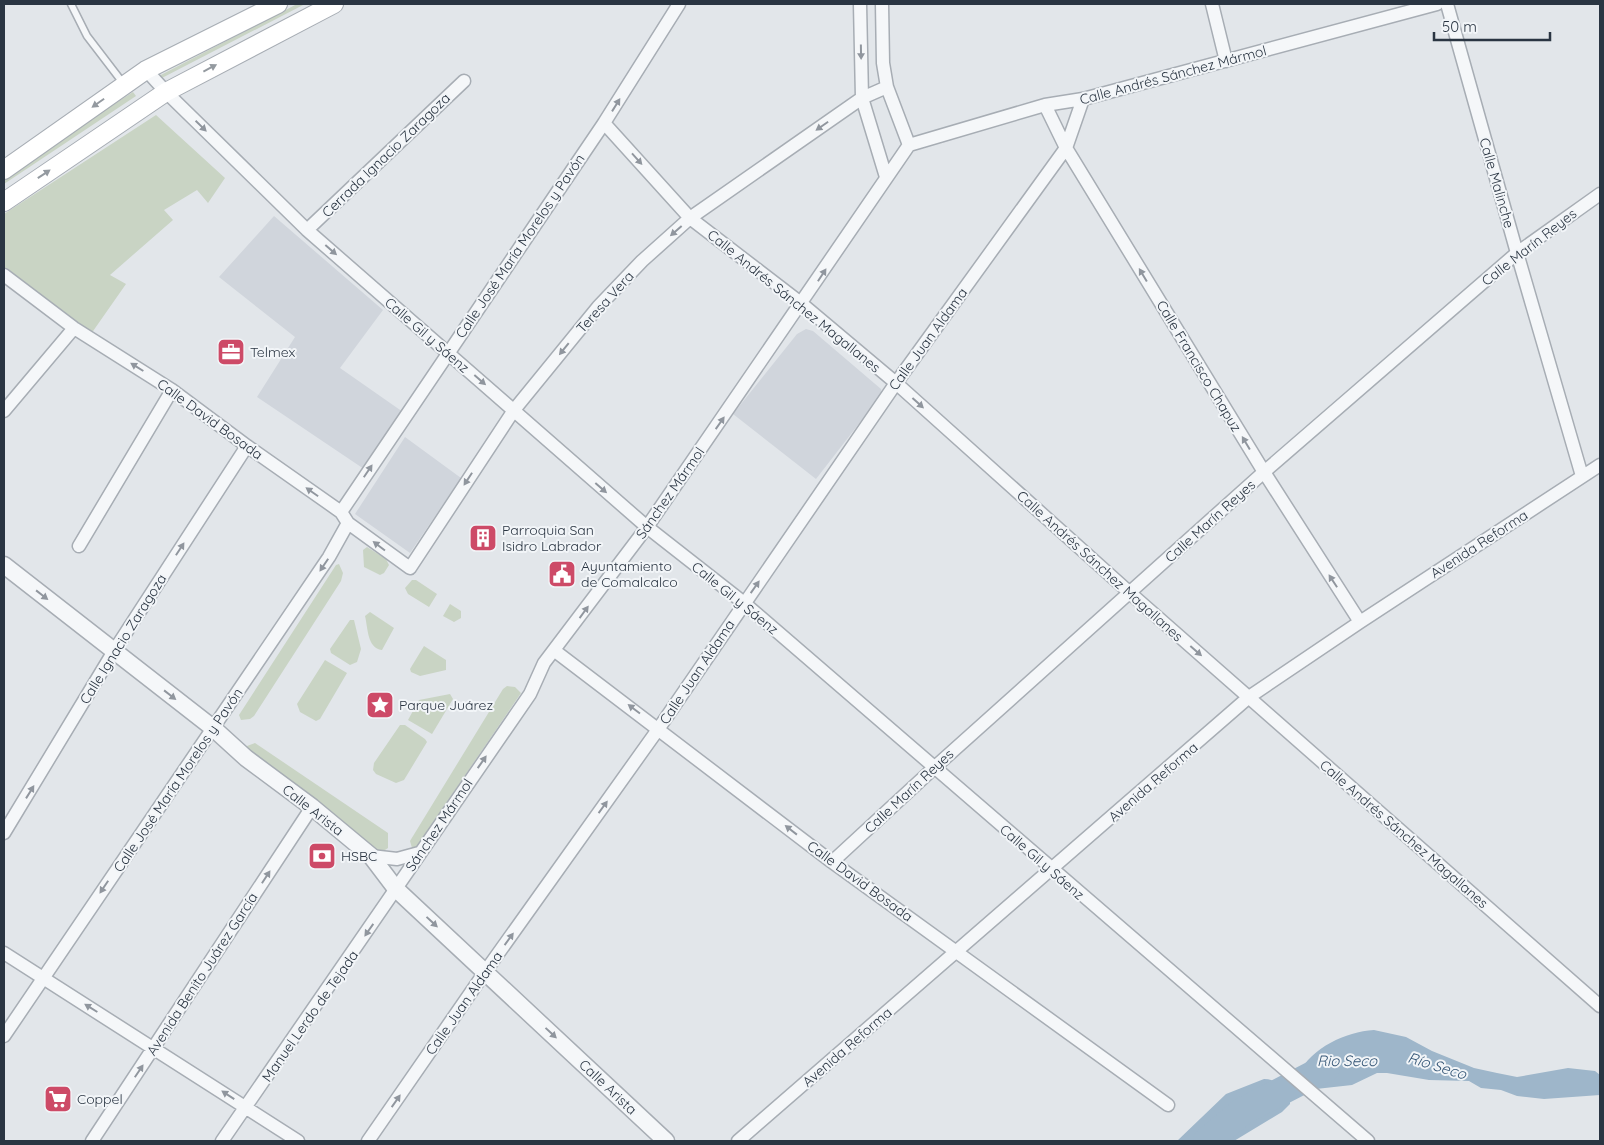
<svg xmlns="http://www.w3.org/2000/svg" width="1604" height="1145" font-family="Quicksand,sans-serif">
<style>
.built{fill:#d0d5dc}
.green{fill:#c9d4c4}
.water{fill:#9eb6ca}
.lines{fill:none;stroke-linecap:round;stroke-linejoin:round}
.river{stroke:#9eb6ca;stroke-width:28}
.service-casing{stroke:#a7adb4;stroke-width:9}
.minor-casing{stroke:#a7adb4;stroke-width:15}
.tertiary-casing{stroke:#a7adb4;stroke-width:19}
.secondary-casing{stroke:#a7adb4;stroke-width:20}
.service{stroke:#f5f7f9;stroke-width:6}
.minor{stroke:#f5f7f9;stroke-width:12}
.tertiary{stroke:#f5f7f9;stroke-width:16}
.secondary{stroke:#fff;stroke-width:18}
.oneway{fill:#90969e}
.oneway2{fill:#949aa0}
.labels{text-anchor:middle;stroke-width:4;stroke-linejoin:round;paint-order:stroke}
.street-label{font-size:14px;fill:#2a3542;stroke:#f2f5f8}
.poi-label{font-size:14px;fill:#2a3542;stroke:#f2f5f8;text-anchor:start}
.water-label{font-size:15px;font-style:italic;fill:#355676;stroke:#f2f5f8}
</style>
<rect width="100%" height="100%" fill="#e2e6ea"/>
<path class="built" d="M274 216 383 310 340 368 403 412 364 469 257 397 295 337 219 277Z
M806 329 813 331 881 389 882 394 816 479 733 414 797 334Z
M405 437 461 478 410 553 355 514Z"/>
<path class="green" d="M297 4H305L160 79 157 77Z
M133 92 136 96 4 184V175Z
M156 115 225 178 208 203 197 190 164 210 173 220 110 275 126 284 91 334 4 271V214Z
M367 547 386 559 389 565 384 573 380 575 364 567 363 550Z
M339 564 343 573 341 581 254 716 250 719 241 720 239 715 336 565Z
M412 580H416L437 594 429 607 408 594 405 588Z
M450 604 461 611V618L454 622 443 616Z
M370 612 394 628 382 650C367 648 368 628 365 616Z
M350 620H354L361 649 357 662 350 665 331 653 330 649Z
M424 646 446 660V670L420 676 411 672 410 669Z
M325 660 347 673 320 719 316 721 300 712 297 704Z
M507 686 515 687 521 693 417 846 412 848 410 841 503 689Z
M450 694 453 699 432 734 408 720 419 700Z
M400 725H405L425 739 427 742 404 780 396 783 376 774 373 770 374 763Z
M255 743 388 833V848L382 852 373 851 248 752 247 746Z"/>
<path class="water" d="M1374 1030 1406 1037 1432 1051 1474 1068 1497 1073 1517 1077 1568 1068 1595 1071 1600 1075V1095L1544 1099 1517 1096 1501 1090 1481 1088 1469 1081 1429 1080 1387 1073H1377L1352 1085 1316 1089 1298 1074C1313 1047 1345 1032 1374 1030Z
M1264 1079C1277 1079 1291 1090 1290 1104L1282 1112 1234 1141H1177L1226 1094Z"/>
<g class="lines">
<path class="river" d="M1207 1141 1243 1111 1326 1068"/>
<defs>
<path id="service" d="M71 4 87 36 123 83"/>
<path id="minor" d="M860 4 862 98 886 177
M882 4 883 63 887 87 909 145
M1212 4 1226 61
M1447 4 1517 253 1582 476
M146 70 166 92 307 230 647 527 744 603 1368 1141
M1045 105 1066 148 1264 472 1360 622
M604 123 690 218 802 304 896 383 1130 593 1600 1006
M909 145 1045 105 1083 99 1437 4
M307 230 464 81
M4 275 74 328 172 390 247 446 341 512 348 523 410 568 514 410 598 307 642 261 690 218 862 98 887 87
M4 411 74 328
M341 512 604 123 679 4
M79 546 172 390
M555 651 832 862 1168 1105
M4 833 114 651 247 446
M371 856 397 859 419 853
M832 862 935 767 1264 472 1517 253 1600 194
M4 953 298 1141
M4 1036 329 557 348 523
M92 1141 312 807
M222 1141 530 694 544 663 647 527 909 145
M368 1141 485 972 659 728 896 383 1066 148 1083 99
M738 1141 1249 697 1360 622 1600 465"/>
<path id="tertiary" d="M4 565 213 728 246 758 312 807 371 856 396 889 666 1141"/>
<path id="secondary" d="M4 170 146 70 278 4
M4 202 166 92 334 4"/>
</defs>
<use href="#service" class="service-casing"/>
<use href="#minor" class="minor-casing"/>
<use href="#tertiary" class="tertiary-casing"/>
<use href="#secondary" class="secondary-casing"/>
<use href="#service" class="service"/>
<use href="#minor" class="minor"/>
<use href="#tertiary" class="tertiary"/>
<use href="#secondary" class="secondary"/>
</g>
<defs><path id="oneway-solid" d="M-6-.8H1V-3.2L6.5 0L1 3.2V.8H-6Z" transform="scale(1.25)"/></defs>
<g class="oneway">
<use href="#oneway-solid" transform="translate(861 52) rotate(89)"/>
<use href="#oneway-solid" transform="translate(616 105) rotate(-58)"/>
<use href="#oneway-solid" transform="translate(201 126) rotate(44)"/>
<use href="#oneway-solid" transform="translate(822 126) rotate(145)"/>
<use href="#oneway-solid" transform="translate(637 159) rotate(48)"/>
<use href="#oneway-solid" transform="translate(676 231) rotate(139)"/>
<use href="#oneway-solid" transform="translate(331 250) rotate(41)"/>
<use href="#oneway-solid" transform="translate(822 275) rotate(-57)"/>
<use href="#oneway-solid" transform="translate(1143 275) rotate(-121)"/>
<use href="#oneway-solid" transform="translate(564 349) rotate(129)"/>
<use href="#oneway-solid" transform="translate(137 367) rotate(-148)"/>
<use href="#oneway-solid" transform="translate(480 380) rotate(41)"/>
<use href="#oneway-solid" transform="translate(918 403) rotate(42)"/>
<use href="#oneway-solid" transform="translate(720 423) rotate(-55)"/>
<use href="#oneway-solid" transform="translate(1246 443) rotate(-121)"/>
<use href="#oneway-solid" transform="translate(368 471) rotate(-56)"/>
<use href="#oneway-solid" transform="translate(468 479) rotate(123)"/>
<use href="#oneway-solid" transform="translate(601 488) rotate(41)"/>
<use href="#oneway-solid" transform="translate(312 492) rotate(-145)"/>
<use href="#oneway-solid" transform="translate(379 546) rotate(-143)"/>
<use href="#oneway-solid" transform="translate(180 549) rotate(-57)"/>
<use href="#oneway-solid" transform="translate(324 565) rotate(124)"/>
<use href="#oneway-solid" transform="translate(1333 581) rotate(-123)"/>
<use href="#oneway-solid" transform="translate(755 587) rotate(-55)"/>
<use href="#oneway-solid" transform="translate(42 595) rotate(38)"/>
<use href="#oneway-solid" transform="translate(584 612) rotate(-54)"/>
<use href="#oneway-solid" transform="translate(1196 651) rotate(41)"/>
<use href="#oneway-solid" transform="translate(170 695) rotate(38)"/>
<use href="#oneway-solid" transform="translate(634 709) rotate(-143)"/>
<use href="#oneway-solid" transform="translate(482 762) rotate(-55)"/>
<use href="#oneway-solid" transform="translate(30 792) rotate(-58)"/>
<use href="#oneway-solid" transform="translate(603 807) rotate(-54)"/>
<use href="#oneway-solid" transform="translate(791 830) rotate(-142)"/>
<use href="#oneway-solid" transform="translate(266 877) rotate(-57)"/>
<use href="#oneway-solid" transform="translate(104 887) rotate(124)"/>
<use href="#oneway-solid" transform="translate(432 922) rotate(43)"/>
<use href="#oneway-solid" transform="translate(369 930) rotate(125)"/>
<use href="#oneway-solid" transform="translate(509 939) rotate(-54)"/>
<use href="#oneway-solid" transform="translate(91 1008) rotate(-148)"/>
<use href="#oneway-solid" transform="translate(551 1033) rotate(43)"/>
<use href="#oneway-solid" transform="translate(139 1071) rotate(-56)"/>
<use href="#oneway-solid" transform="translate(228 1095) rotate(-147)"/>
<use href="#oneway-solid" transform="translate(396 1101) rotate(-55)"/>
</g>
<g class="oneway2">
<use href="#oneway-solid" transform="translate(210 68) rotate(-28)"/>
<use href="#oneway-solid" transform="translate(98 103) rotate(145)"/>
<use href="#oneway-solid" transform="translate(44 174) rotate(-34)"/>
</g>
<defs>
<symbol id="office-square" viewBox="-11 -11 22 22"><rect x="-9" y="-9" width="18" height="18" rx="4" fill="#cd4a67" stroke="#f2f5f8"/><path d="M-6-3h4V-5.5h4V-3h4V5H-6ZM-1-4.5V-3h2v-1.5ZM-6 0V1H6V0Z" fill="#fff"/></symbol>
<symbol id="building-square" viewBox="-11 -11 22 22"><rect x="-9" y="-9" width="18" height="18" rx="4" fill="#cd4a67" stroke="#f2f5f8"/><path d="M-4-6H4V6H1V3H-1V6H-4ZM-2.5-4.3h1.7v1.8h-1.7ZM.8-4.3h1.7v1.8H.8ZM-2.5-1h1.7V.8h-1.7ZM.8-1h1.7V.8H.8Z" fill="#fff"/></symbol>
<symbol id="civic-square" viewBox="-11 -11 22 22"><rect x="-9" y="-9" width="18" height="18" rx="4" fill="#cd4a67" stroke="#f2f5f8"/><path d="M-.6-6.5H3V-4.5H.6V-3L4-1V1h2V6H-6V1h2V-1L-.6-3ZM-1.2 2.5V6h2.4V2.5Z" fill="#fff"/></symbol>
<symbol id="sight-square" viewBox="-11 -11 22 22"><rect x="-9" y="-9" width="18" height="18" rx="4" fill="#cd4a67" stroke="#f2f5f8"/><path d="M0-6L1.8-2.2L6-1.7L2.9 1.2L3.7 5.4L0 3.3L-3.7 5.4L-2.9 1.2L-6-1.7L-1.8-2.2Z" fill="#fff"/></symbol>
<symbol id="bank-square" viewBox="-11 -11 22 22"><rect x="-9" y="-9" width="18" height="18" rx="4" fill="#cd4a67" stroke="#f2f5f8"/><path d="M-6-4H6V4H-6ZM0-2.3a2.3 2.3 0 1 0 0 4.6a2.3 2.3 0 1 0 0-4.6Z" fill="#fff"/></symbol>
<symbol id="supermarket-square" viewBox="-11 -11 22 22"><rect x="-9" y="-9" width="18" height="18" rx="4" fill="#cd4a67" stroke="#f2f5f8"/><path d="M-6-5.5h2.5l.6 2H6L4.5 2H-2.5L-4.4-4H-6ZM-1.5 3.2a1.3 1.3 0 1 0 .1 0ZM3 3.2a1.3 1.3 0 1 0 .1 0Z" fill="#fff"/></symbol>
</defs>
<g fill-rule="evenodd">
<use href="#office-square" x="215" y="336" width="32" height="32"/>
<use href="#building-square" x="467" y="522" width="32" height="32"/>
<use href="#civic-square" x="546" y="558" width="32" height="32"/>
<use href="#sight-square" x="364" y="689" width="32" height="32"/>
<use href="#bank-square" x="306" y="840" width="32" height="32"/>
<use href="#supermarket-square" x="42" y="1083" width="32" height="32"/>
</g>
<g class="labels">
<g class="street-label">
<text transform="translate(1173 75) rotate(-15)" y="5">Calle Andrés Sánchez Mármol</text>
<text transform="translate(386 155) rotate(-44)" y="5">Cerrada Ignacio Zaragoza</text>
<text transform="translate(1497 183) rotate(74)" y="5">Calle Malinche</text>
<text transform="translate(520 246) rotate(-56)" y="5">Calle José María Morelos y Pavón</text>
<text transform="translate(1529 247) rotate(-38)" y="5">Calle Marín Reyes</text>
<text transform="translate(794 301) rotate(39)" y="5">Calle Andrés Sánchez Magallanes</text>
<text transform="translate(605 302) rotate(-48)" y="5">Teresa Vera</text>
<text transform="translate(427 335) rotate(41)" y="5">Calle Gil y Sáenz</text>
<text transform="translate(928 339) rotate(-54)" y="5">Calle Juan Aldama</text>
<text transform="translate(1199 366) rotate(59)" y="5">Calle Francisco Chapuz</text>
<text transform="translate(210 419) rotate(36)" y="5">Calle David Bosada</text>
<text transform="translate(670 493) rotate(-55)" y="5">Sánchez Mármol</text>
<text transform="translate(1210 521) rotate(-42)" y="5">Calle Marín Reyes</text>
<text transform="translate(1479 544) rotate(-33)" y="5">Avenida Reforma</text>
<text transform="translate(1100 566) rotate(42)" y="5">Calle Andrés Sánchez Magallanes</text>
<text transform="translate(735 598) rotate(39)" y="5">Calle Gil y Sáenz</text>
<text transform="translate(123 639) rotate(-58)" y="5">Calle Ignacio Zaragoza</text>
<text transform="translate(697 672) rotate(-56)" y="5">Calle Juan Aldama</text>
<text transform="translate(178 780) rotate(-56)" y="5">Calle José María Morelos y Pavón</text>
<text transform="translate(1153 782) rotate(-41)" y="5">Avenida Reforma</text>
<text transform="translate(909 791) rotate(-43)" y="5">Calle Marín Reyes</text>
<text transform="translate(313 810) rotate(38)" y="5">Calle Arista</text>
<text transform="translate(439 825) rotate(-56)" y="5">Sánchez Mármol</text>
<text transform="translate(1404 834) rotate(41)" y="5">Calle Andrés Sánchez Magallanes</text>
<text transform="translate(1042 862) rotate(41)" y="5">Calle Gil y Sáenz</text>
<text transform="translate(860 881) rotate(36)" y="5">Calle David Bosada</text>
<text transform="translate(202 974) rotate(-57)" y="5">Avenida Benito Juárez García</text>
<text transform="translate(464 1003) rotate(-55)" y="5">Calle Juan Aldama</text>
<text transform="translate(310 1016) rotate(-55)" y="5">Manuel Lerdo de Tejada</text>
<text transform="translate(847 1047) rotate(-41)" y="5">Avenida Reforma</text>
<text transform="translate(608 1087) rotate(43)" y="5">Calle Arista</text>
</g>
<g class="poi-label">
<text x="250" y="357">Telmex</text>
<text x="502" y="535">Parroquia San<tspan x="502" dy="16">Isidro Labrador</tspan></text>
<text x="581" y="571">Ayuntamiento<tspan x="581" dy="16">de Comalcalco</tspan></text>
<text x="399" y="710">Parque Juárez</text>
<text x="341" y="861">HSBC</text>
<text x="77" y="1104">Coppel</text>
</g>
<g class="water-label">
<text x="1347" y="1066">Rio Seco</text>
<text transform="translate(1437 1066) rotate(17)" y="5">Río Seco</text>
</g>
</g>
<rect width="1604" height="1145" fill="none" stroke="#2a3542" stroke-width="10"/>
<path d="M1434 32v8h116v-8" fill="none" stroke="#2a3542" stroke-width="2.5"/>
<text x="1442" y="32" font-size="15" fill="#2a3542" stroke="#f2f5f8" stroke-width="4" paint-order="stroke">50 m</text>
</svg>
